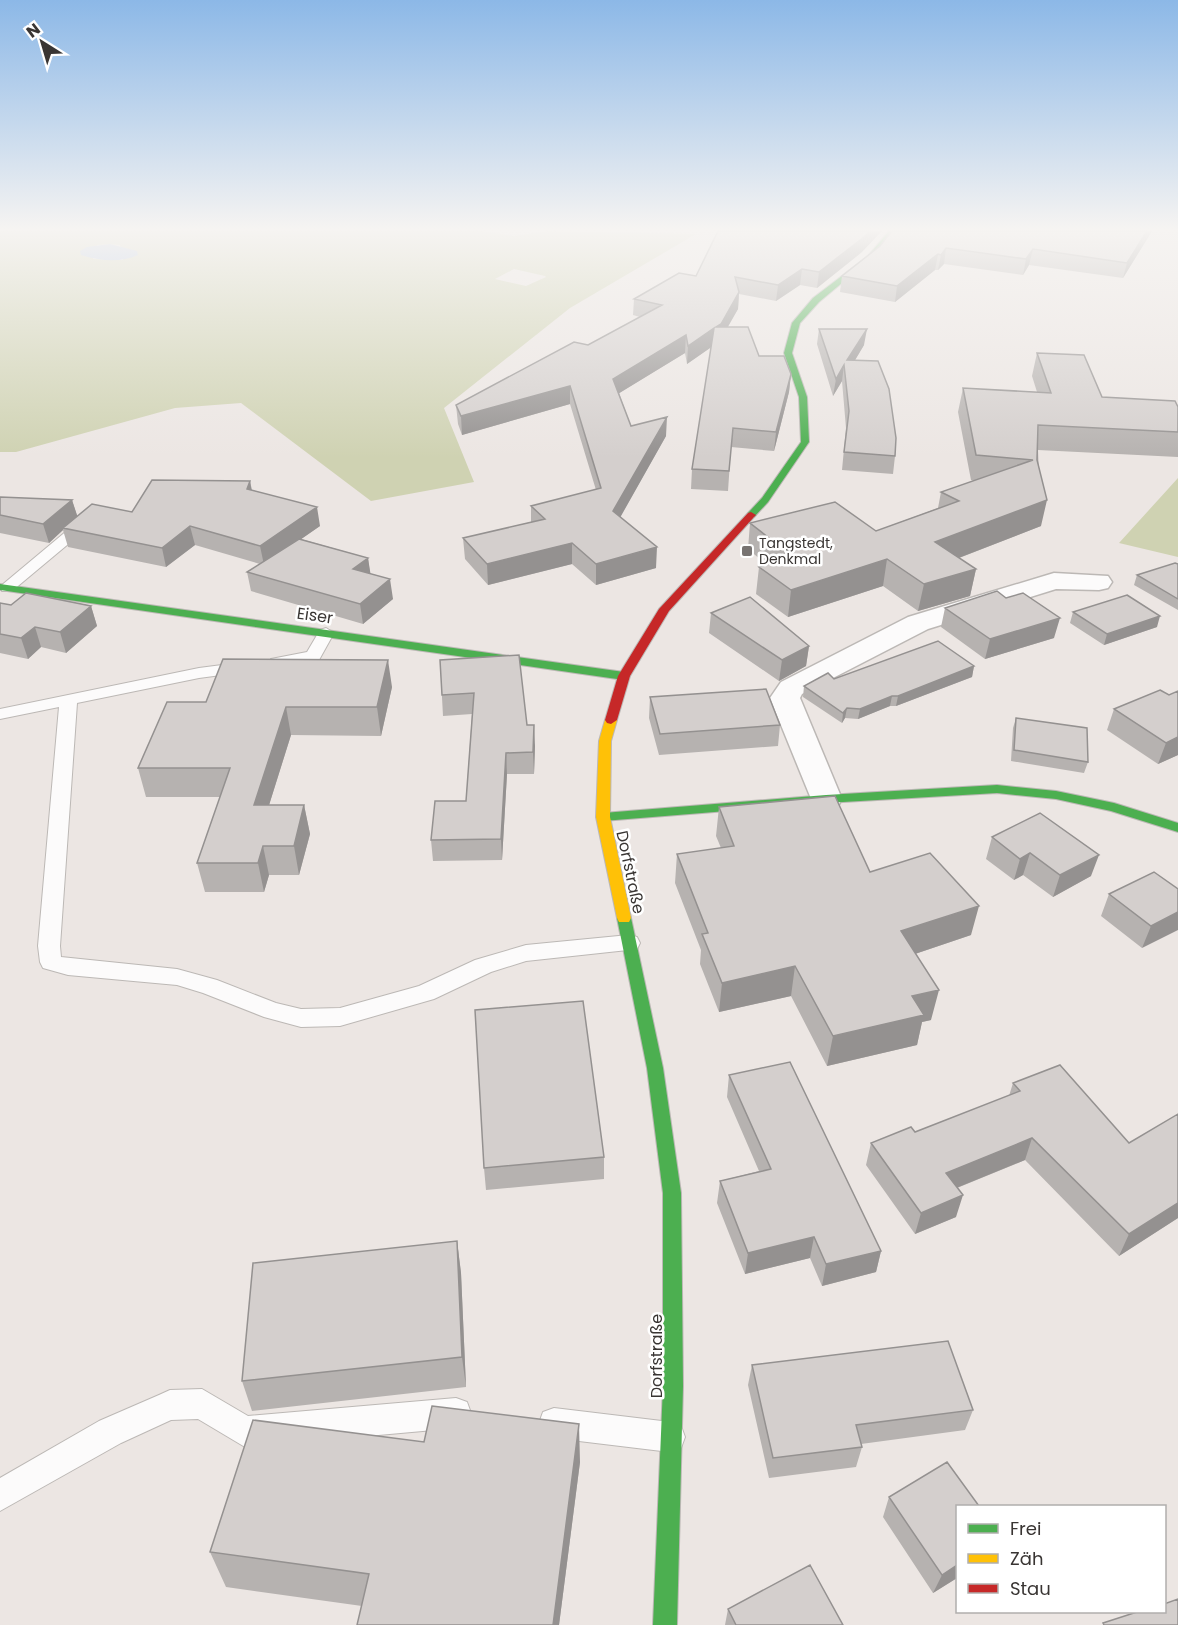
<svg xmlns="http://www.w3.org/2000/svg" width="1178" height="1625" font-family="Poppins,sans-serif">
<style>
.green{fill:#cfd2b2;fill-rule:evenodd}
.water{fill:#a3bde6}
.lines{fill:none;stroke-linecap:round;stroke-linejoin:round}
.lane-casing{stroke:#bcb8b5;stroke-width:2}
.street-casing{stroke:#bcb8b5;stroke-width:3}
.fast-casing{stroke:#bcb8b5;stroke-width:2}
.slow-casing{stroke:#bcb8b5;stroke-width:2}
.jam-casing{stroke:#bcb8b5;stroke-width:2}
.lane{fill:#fcfbfb;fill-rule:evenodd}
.street{fill:#fcfbfb;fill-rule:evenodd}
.fast{fill:#4caf50;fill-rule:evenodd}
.slow{fill:#ffc107;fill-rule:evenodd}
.jam{fill:#c62828;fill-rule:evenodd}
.wall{fill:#b6b2b0}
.shaded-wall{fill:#949190}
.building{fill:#d4cfcd;stroke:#949190;stroke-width:1.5}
.poi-dot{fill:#787371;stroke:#fff;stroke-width:2}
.labels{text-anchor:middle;stroke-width:5;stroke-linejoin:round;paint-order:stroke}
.far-poi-label{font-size:14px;fill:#393533;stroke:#fff;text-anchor:start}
.street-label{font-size:16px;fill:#393533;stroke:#fff}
</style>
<rect width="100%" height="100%" fill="#ece6e3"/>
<path class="green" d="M0 231H482L514 236 548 231 696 234 570 308 444 408 474 482 371 501 241 403 175 408 16 452H0ZM110 244 120 245 123 260 93 259 97 245ZM514 269 545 276 546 277 526 286 495 279Z
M1178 478V557L1119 543Z"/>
<path class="water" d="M110 244 137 251 138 255C120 263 100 261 81 255L80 251 87 247Z"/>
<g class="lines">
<defs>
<path id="lane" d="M86 518 91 519 93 522 91 525 12 591H2V585L81 519Z
M326 628 334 633 319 660 277 668 269 663 271 659 307 652 320 630Z
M245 662 251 663 253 667 251 671 199 678 77 703 60 946 61 957 177 969 217 980 276 1003 301 1009 340 1008 419 986 475 960 526 945 629 935 637 937 640 943 637 949 526 961 491 972 434 999 340 1026 301 1027 264 1017 203 993 177 985 68 975 43 968 40 962 38 946 59 707 0 719V709L199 668Z
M202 1389 248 1416 456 1398 467 1402 471 1413 467 1424 456 1428 245 1447 198 1419 171 1420 121 1443 0 1511V1478L99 1421 159 1395 170 1390Z
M554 1408 670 1422 681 1426 685 1437 681 1448 670 1452 554 1438 543 1434 539 1423 543 1412Z"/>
<path id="street" d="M1054 573 1108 576 1112 582 1108 588 1099 590 1056 589 928 629 802 694 800 698 842 799 838 806 826 809 814 806 770 698 781 682 908 617Z"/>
<path id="fast" d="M889 231H895L872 258 819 302 800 323 792 353 807 397 809 442 768 502 754 517H748V513L762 498 801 442 799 397 784 353 792 323 813 298 868 256Z
M0 584 624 672 630 676 624 680 0 590Z
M997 785 1056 791 1114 803 1178 823V832L1111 811 1056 799 997 793 826 803 603 821 596 817 603 813 826 795Z
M624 913 629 914 631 918 663 1068 681 1193 683 1386 677 1625H653L663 1386V1193L647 1068 617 918 619 914Z"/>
<path id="slow" d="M611 716 617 720 611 741 610 817 631 918 629 922H619L617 918 596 817 599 741 605 720Z"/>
<path id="jam" d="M751 512 756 515 754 517 669 611 630 676 617 720 611 724 607 723 605 720 618 676 659 609 748 513Z"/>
</defs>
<use href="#lane" class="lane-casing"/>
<use href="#street" class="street-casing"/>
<use href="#fast" class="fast-casing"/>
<use href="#slow" class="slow-casing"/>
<use href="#jam" class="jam-casing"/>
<use href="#lane" class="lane"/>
<use href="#street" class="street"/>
<use href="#fast" class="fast"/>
<use href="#slow" class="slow"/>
<use href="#jam" class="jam"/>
</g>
<path class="wall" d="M892 231H1152L1123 278 1029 265 1023 275 944 264 938 270H935L895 302 840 292 842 276 880 246Z
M862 252 817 288 800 285 776 301 739 294 738 309 727 327 759 356 791 374 789 392 774 451 731 447 728 491 691 489 692 469 711 347 687 364 685 353 619 393 631 426 666 436 620 517 656 568 596 585 572 564 488 585 465 559 463 538 531 522V506L596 490 570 404 462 435 458 424 456 405 588 345 640 317 633 315 634 299 696 276Z
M819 329 864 345 855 360 895 456 893 474 842 470 846 428 842 381 833 396 817 344Z
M1037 353 1102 397 1178 407V457L1038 450 1041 526 959 558 976 569 970 596 918 611 883 586 788 617 756 594 759 567 767 565 748 549 750 523 876 531 938 508 941 492 974 481 971 480 958 412 963 388 1037 392 1032 376Z
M250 481 252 490 320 526 301 539 368 558 370 574 393 599 363 624 251 591 247 572 260 564 195 545 166 567 68 547 63 530 49 543 0 533V497L72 500 77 516 132 512Z
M1178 564V610L1134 585 1137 575Z
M0 603 11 605 91 606 97 626 66 653 41 647 28 659 0 653Z
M945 608 1054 638 985 659 941 627Z
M1073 612 1157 627 1104 645 1070 623Z
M711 613 809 646 806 666 779 681 709 633Z
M440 660 527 725 535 746 534 774H507L502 860 433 861 431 840 466 801 472 714 443 716Z
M974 666 972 677 896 706H890L858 719 845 718 842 723 803 697 804 686 834 679Z
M392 687 381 736 291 735 269 805H304L310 834 299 875H269L264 892H205L197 863 220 797H146L138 768 206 702Z
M1169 695 1178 755 1158 764 1107 730 1114 709Z
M650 697 780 725 778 746 659 755 649 718Z
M1016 718 1088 762 1084 773 1011 761 1013 728Z
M719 807 870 872 971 935 915 954 931 1020 922 1022 917 1045 827 1066 791 996 719 1012 700 964 701 950 675 883 677 854 721 848 716 836Z
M992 837 1091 876 1053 897 1023 875 1014 880 986 859Z
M1178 889 1142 948 1101 916 1109 894Z
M729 1075 881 1251 876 1272 822 1286 810 1258 745 1274 717 1203 720 1181 759 1171 727 1097Z
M1013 1083 1178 1218 1119 1256 1025 1160 957 1188 956 1217 915 1234 866 1165 871 1143 915 1132 1009 1096Z
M604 1157V1179L486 1190 484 1168Z
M457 1241 461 1273 466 1387 252 1411 242 1381Z
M752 1365 973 1410 965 1430 861 1444 862 1447 856 1467 769 1478 748 1385Z
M424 1442 580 1462 559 1625H357L362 1606 226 1587 210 1552Z
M889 1497 957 1578 933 1593 883 1517Z
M728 1609 843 1625H725Z"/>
<path class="shaded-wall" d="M870 231H882L862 252 817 288 819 272Z
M1147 231H1152L1123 278 1127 263Z
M946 248 944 264 938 270 941 255Z
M1033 249 1029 265 1023 275 1026 259Z
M938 254 935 270 895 302 897 286Z
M802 269 800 285 776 301 778 285Z
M739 292 738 309 720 341 716 327Z
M714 328 713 346 687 364 688 346Z
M867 329 864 345 845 377 847 360Z
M686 335 685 353 613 397V379Z
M844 365 842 381 833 396 836 379Z
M791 374 789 392 774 451 776 432Z
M570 386V404L462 435 461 416Z
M667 417 666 436 612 532 613 511Z
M250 481 253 499 247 489Z
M72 500 78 518 63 528V530L49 543 43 524Z
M1047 500 1041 526 930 569 935 542Z
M317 507 320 526 264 565 260 546Z
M190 526 195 545 166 567 162 548Z
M572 543V564L488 585 487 564Z
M657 547 656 568 596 585V564Z
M368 558 371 577 353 569Z
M887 559 883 586 788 617 791 590Z
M976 569 970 596 918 611 924 584Z
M390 579 393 599 363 624 360 604Z
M91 606 97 626 66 653 60 632Z
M1160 616 1157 627 1104 645 1107 634Z
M1060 618 1054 638 985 659 990 639Z
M35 627 41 647 28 659 21 638Z
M809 646 806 666 779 681 782 660Z
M388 660 392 687 381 736 377 707Z
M974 666 972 677 896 706 898 696Z
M892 696 890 706 858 719 860 709Z
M286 707 291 735 260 834 254 805Z
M847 708 845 718 842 723 843 713Z
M534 725 535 746 534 774 533 752Z
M1178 737V755L1158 764 1166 743Z
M506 753 507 774 502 860 501 839Z
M304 805 310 834 299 875 294 846Z
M263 846 269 875 264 892 258 863Z
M1030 853 1023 875 1014 880 1020 859Z
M1099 855 1091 876 1053 897 1060 875Z
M979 906 971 935 894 961 901 931Z
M1178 912V930L1142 948 1151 926Z
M795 966 791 996 719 1012 722 983Z
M939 990 931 1020 922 1022 917 1045 827 1066 833 1036 912 996Z
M1032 1138 1025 1160 939 1195 946 1173Z
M963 1195 956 1217 915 1234 921 1213Z
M1178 1203V1218L1119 1256 1129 1234Z
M814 1237 810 1258 745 1274 748 1253Z
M457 1241 461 1273 466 1387 462 1357Z
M881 1251 876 1272 822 1286 826 1264Z
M579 1424 580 1462 559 1625H553Z
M957 1565V1578L933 1593 942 1575Z"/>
<path class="building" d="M718 231H870L864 237 819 272 802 269 778 285 735 277 739 292 721 324 716 327H748L759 356H784L791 374 776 432 733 428 729 471 692 469 714 328 688 346 686 335 613 379 631 426 667 417 613 511 657 547 596 564 572 543 487 564 463 538 545 519 531 506 601 488 570 386 461 416 456 405 574 342 588 345 662 305 634 299 679 273 696 276Z
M892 231H1147L1127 263 1033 249 1026 259 946 248 941 255 938 254 897 286 842 276 880 246Z
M819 329H867L847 360 878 361 889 389 896 438 895 456 844 452 849 411 844 365 836 379Z
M1037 353 1084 355 1102 397 1175 401 1178 407V432L1038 425 1037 460 1047 500 935 542 976 569 924 584 887 559 791 590 759 567 793 557 750 523 835 502 876 531 959 501 941 492 1033 460 976 455 963 388 1051 393Z
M152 480 250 481 247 489 317 507 260 546 190 526 162 548 63 528 92 504 132 512Z
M0 497 72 500 43 524 0 515Z
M299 539 368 558 353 569 390 579 360 604 247 572Z
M1175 563 1178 564V599L1137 575Z
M997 591 1006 598 1023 593 1060 618 990 639 945 608Z
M26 593 91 606 60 632 35 627 21 638 0 634V603L11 605Z
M1127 595 1160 616 1107 634 1073 612Z
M750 597 809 646 782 660 711 613Z
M938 641 974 666 898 696H892L860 709 847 708 843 713 804 686 828 673 834 679Z
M519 655 527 725H534L533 752 506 753 501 839 431 840 435 801H466L474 693 442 695 440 660Z
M223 659 388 660 377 707H286L254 805H304L294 846H263L258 863H197L230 768H138L167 702H206Z
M766 689 780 725 660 734 650 697Z
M1160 690 1169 695 1178 691V737L1166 743 1114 709Z
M1016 718 1087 728 1088 762 1014 750Z
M835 796 870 872 930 853 979 906 901 931 939 990 912 996 924 1015 833 1036 795 966 722 983 702 934 708 933 677 854 734 846 719 807Z
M1040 813 1099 855 1060 875 1030 853 1020 859 992 837Z
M1154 872 1178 889V912L1151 926 1109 894Z
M583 1001 604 1157 484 1168 475 1010Z
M790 1062 881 1251 826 1264 814 1237 748 1253 720 1181 771 1169 729 1075Z
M1060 1065 1129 1143 1178 1114V1203L1129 1234 1032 1138 946 1173 963 1195 921 1213 871 1143 911 1127 915 1132 1020 1091 1013 1083Z
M457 1241 462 1357 242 1381 253 1263Z
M948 1341 973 1410 856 1425 862 1447 773 1458 752 1365Z
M432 1406 579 1424 553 1625H357L369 1574 210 1552 253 1420 424 1442Z
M947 1462 979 1506H957V1565L942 1575 889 1497Z
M810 1565 843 1625H736L728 1609Z
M1178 1599V1625H1104L1103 1623 1140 1611H1164V1604Z"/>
<linearGradient id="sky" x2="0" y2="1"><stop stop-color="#8cb8e7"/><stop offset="0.5" stop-color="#f6f4f2"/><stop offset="1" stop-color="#f6f4f2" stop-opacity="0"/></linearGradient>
<rect width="1178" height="458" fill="url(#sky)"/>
<rect class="poi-dot" x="741" y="545" width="12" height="12" rx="3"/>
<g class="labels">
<g class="far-poi-label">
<text x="759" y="548">Tangstedt,<tspan x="759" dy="16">Denkmal</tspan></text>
</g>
<g class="street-label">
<text transform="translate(315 615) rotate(8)" y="6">Eiser</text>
<text transform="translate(631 872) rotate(78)" y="6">Dorfstraße</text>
<text transform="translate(656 1356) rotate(-90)" y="6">Dorfstraße</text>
</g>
</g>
<rect x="956" y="1505" width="210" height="108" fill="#ffffff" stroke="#b0aead" stroke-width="1.5"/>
<rect x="968" y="1524" width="30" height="9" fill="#4caf50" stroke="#b0aead" stroke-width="1.5"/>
<text x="1010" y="1535" font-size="18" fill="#393533">Frei</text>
<rect x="968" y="1554" width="30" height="9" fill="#ffc107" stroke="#b0aead" stroke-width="1.5"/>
<text x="1010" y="1565" font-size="18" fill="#393533">Zäh</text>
<rect x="968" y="1584" width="30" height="9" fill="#c62828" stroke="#b0aead" stroke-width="1.5"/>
<text x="1010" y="1595" font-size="18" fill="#393533">Stau</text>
<g transform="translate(42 42) rotate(323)" stroke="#ffffff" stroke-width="4.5" paint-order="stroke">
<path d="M0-4.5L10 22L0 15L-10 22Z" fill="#393533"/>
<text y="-9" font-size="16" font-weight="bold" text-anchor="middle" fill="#393533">N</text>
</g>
</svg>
